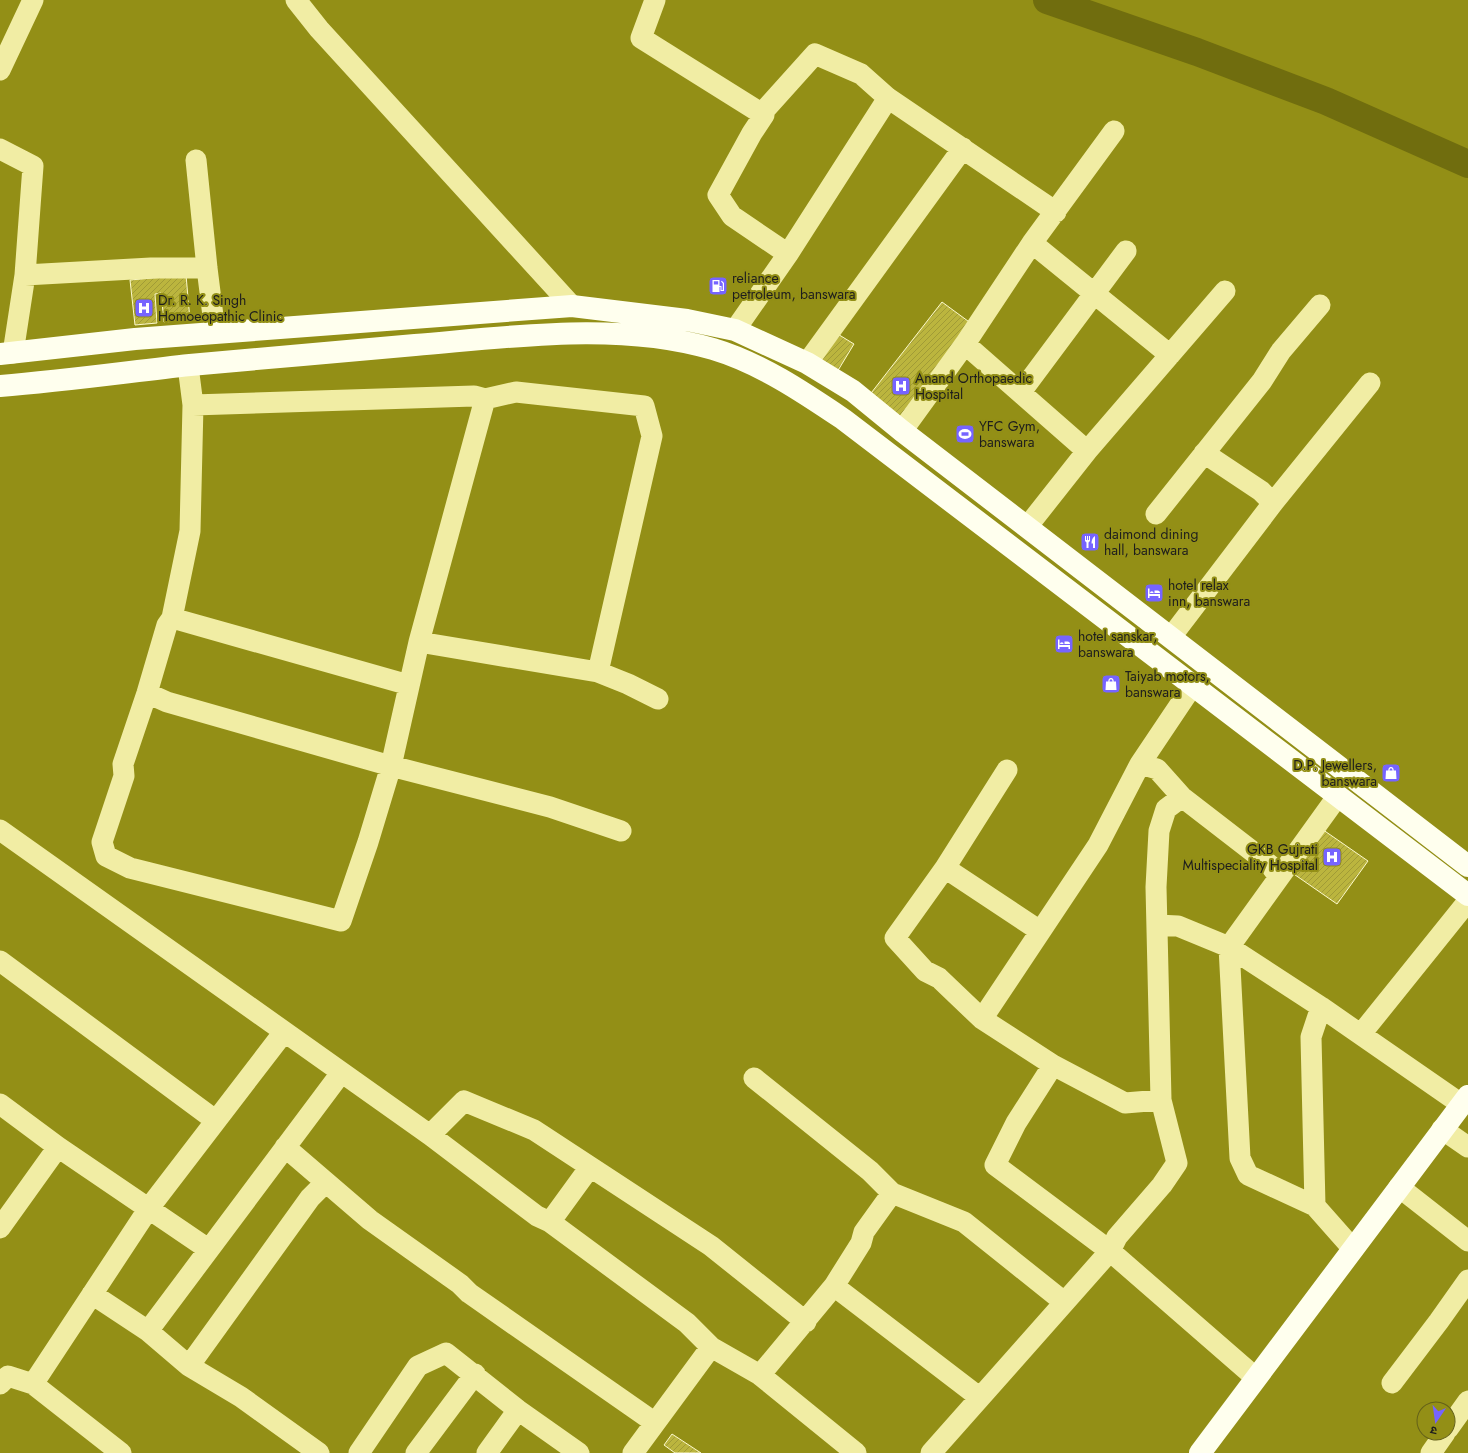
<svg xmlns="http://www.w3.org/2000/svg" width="1468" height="1453" font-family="Jost,'Noto Sans Devanagari',sans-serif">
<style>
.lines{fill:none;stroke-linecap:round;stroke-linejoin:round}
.river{stroke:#706d0e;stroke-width:28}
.building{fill:url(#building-hatch);stroke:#fcf9cc}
.minor{stroke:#f1eda4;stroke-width:21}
.major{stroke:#ffe;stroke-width:22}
.labels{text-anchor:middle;stroke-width:4;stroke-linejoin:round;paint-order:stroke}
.poi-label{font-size:14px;fill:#1d1d1d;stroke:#938f16;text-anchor:start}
</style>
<defs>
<pattern id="building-hatch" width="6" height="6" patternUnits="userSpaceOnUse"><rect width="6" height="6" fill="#bbb53e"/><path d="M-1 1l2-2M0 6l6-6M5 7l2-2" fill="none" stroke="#a09b36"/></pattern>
</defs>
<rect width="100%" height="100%" fill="#938f16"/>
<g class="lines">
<path class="river" d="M1047 0 1197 52 1326 101 1468 164"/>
</g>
<path class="building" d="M186 275 190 320 164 322 161 293 155 294 157 323 135 325 130 280Z
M942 302 972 324 898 419 868 397Z
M836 333 854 344 834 377 816 366Z
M1319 827 1368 861 1337 904 1288 870Z
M672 1434 701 1453H675L664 1445Z"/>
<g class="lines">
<path class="minor" d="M296 0 319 29 572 306
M655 0 641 38 764 115 752 133 718 195 732 216 788 254
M0 70 33 0
M762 113 815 54 861 74 888 98 1056 212
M0 149 33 166 25 275 13 353
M196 160 207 268 215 332
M1032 243 1170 355
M25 275 151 268H207
M735 330 788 254 888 98
M965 344 1087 451
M807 363 963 148
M188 366 193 405 190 531 172 618 167 625 147 693 123 764 124 776 102 842 106 856 130 868 341 921 368 842 391 766 419 642 485 399
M1021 392 1126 251
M193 405 474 396 485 399 516 392 644 406 652 436 598 672
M902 431 965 344 1032 243 1114 131
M1204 453 1261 491 1273 503
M1156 514 1262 381 1281 351 1320 305
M1027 527 1087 451 1225 291
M172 618 409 685
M1171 637 1273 503 1370 383
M419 642 598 672 628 684 658 699
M147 693 167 702 391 766 550 807 621 831
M1140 764 1157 769 1182 797 1270 865 1279 877
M1007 770 945 868 895 938 925 971 939 978 982 1019 1053 1065 1125 1103 1161 1100
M1337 797 1229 947 1240 1158 1248 1175 1315 1206 1353 1249
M0 830 430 1135 537 1216 550 1222 687 1323 711 1347 760 1375 856 1453
M945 868 1040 931
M1157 925 1178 926 1229 947 1321 1007 1461 1104
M0 961 215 1120
M982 1019 1098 845 1140 764 1193 685
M1361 1034 1468 901
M1053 1065 1016 1123 995 1165 1110 1251 1256 1378
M754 1078 870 1171 892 1193 964 1222 1064 1302
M0 1104 58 1147 208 1249
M1442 1129 1468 1147
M430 1135 464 1101 534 1130 711 1246 806 1322
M285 1147 370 1220 460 1284 469 1293 654 1422
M1399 1187 1468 1241
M1315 1206 1311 1037 1321 1007
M550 1222 590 1167
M0 1228 58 1147
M834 1286 979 1397
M92 1294 148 1331 189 1366 241 1397 319 1453
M148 1331 341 1073
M189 1366 310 1198 325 1183
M760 1375 834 1286 861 1243 864 1232 892 1193
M1392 1383 1439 1321 1468 1280
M0 1384 8 1376 33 1384 121 1453
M33 1384 149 1208 284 1032
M1448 1429 1468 1401
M359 1453 418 1366 446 1353 518 1410 579 1453
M416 1453 475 1374
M487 1453 518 1410
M633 1453 711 1347
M931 1453 1110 1251 1117 1237 1162 1185 1177 1163 1161 1100 1156 887 1159 831 1166 809 1182 797
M1431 1453 1445 1433"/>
<path class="major" d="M0 354 135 339 572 306 687 320 735 330 807 363 853 391 902 431 1468 866
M0 386C64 381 127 372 190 365 265 358 340 352 415 345 511 337 619 321 713 349 760 363 803 392 843 419L1468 895
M1200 1453 1468 1096"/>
</g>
<defs>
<symbol id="fuel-square" viewBox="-11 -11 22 22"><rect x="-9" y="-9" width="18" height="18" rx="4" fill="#7664ff" stroke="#938f16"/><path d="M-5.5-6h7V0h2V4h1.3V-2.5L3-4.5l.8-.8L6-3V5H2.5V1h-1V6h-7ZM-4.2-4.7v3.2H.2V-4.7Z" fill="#fff"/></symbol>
<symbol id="hospital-square" viewBox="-11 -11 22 22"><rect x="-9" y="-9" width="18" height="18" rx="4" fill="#7664ff" stroke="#938f16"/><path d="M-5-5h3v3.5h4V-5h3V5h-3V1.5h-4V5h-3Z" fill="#fff"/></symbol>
<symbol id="stadium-square" viewBox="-11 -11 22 22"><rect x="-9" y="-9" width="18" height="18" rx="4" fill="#7664ff" stroke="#938f16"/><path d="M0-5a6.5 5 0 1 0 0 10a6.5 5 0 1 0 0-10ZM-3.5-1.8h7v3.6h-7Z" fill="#fff"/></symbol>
<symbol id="restaurant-square" viewBox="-11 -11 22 22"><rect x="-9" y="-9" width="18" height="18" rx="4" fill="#7664ff" stroke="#938f16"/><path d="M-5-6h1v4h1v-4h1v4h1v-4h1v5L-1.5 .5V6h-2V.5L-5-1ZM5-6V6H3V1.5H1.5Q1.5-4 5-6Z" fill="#fff"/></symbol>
<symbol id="hotel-square" viewBox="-11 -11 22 22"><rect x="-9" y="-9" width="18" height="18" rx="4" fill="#7664ff" stroke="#938f16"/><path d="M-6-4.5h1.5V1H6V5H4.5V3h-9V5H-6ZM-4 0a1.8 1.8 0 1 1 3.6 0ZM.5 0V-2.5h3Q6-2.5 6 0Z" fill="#fff"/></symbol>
<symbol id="shop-square" viewBox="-11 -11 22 22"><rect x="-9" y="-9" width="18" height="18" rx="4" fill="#7664ff" stroke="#938f16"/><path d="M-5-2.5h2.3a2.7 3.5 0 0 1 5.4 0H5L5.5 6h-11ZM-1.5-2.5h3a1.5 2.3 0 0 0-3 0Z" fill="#fff"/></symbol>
</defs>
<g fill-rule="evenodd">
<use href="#fuel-square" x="707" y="275" width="22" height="22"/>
<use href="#hospital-square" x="133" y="297" width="22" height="22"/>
<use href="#hospital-square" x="890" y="375" width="22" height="22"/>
<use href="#stadium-square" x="954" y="423" width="22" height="22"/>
<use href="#restaurant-square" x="1079" y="531" width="22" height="22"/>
<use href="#hotel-square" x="1143" y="582" width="22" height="22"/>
<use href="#hotel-square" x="1053" y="633" width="22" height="22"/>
<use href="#shop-square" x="1100" y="673" width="22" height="22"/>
<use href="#shop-square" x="1380" y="762" width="22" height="22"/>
<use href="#hospital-square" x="1321" y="846" width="22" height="22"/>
</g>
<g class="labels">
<g class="poi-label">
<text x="732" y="283">reliance<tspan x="732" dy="16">petroleum, banswara</tspan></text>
<text x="158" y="305">Dr. R. K. Singh<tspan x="158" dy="16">Homoeopathic Clinic</tspan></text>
<text x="915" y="383">Anand Orthopaedic<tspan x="915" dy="16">Hospital</tspan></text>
<text x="979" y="431">YFC Gym,<tspan x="979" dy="16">banswara</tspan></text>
<text x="1104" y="539">daimond dining<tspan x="1104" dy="16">hall, banswara</tspan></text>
<text x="1168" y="590">hotel relax<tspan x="1168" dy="16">inn, banswara</tspan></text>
<text x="1078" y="641">hotel sanskar,<tspan x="1078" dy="16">banswara</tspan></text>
<text x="1125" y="681">Taiyab motors,<tspan x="1125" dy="16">banswara</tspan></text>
<text x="1377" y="770" text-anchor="end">D.P. Jewellers,<tspan x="1377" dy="16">banswara</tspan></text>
<text x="1318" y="854" text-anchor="end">GKB Gujrati<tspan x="1318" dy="16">Multispeciality Hospital</tspan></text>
</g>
</g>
<g transform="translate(1436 1421) rotate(193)"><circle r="19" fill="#938f16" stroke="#646119"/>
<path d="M0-3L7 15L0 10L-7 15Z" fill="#7664ff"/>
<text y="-6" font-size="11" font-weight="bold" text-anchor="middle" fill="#1d1d1d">उ</text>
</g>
</svg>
